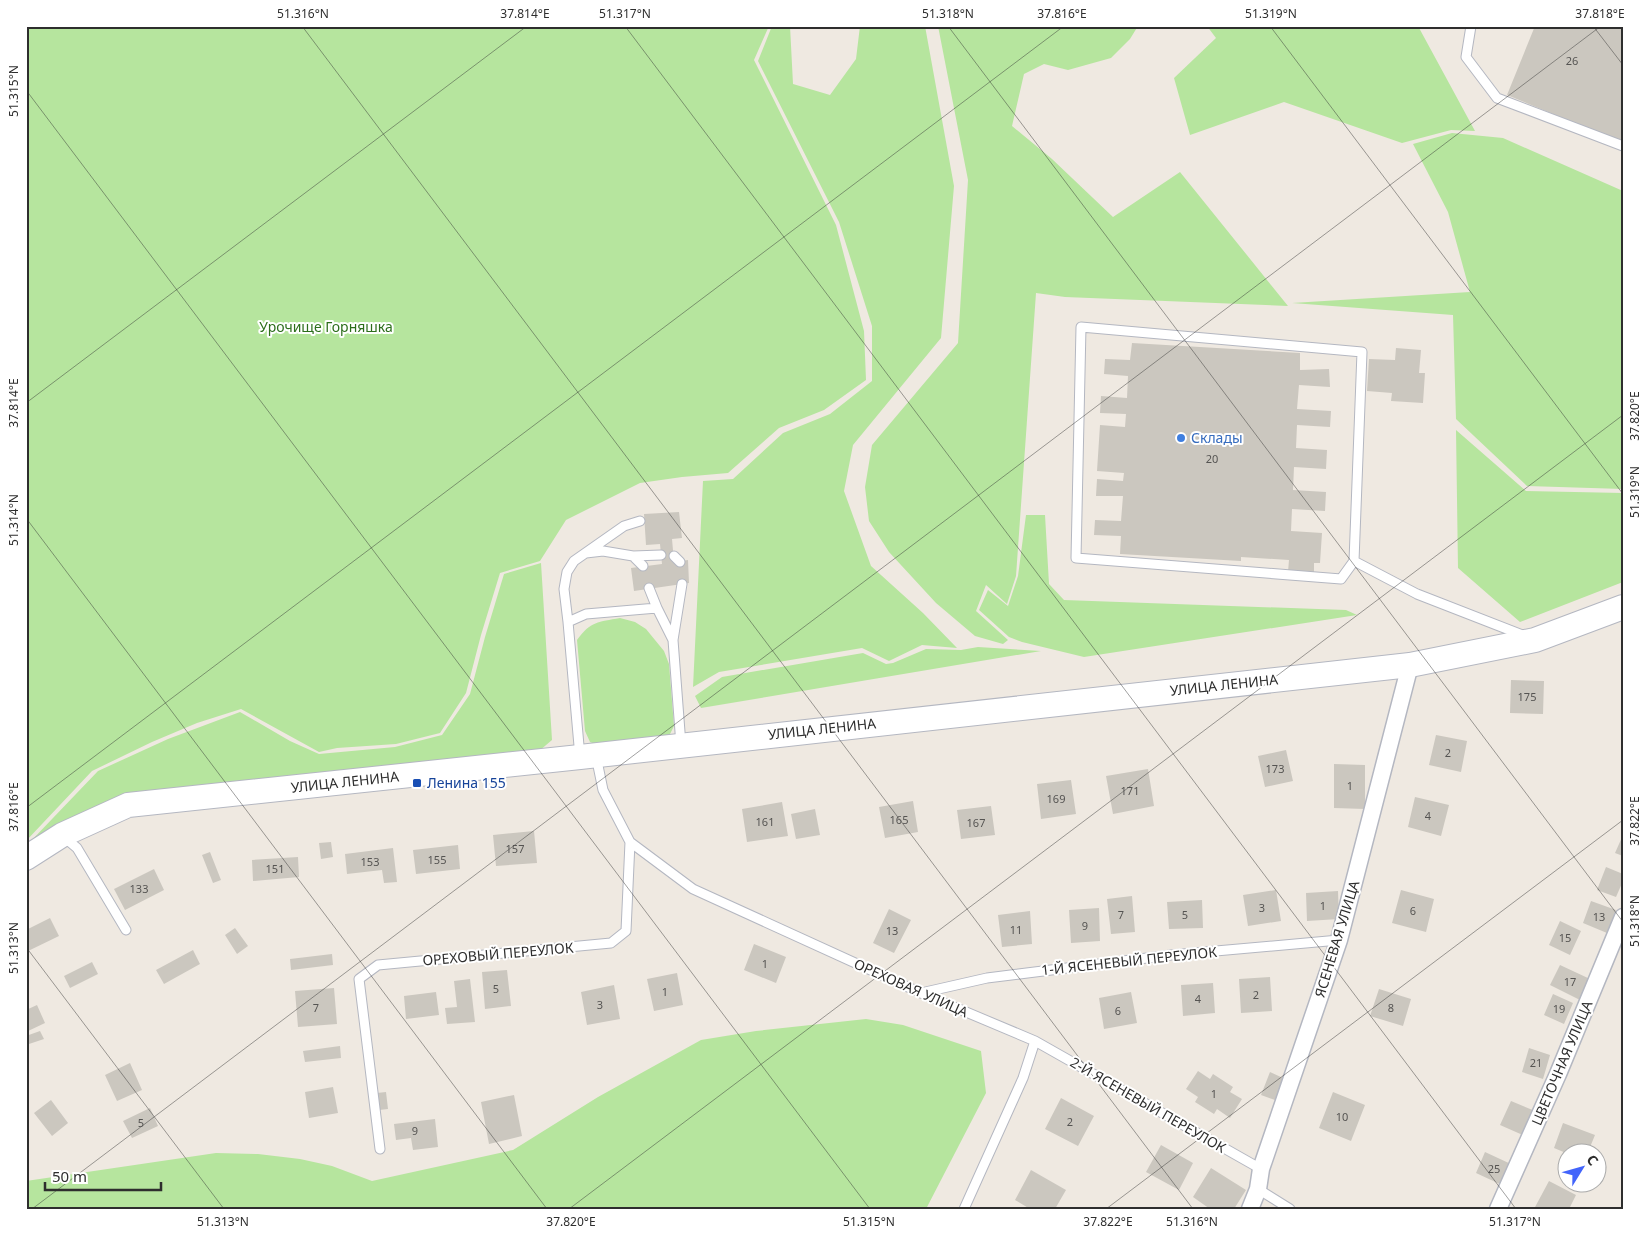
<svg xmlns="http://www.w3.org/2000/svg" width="1649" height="1235" font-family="'Noto Sans',sans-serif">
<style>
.green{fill:#b6e59e}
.building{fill:#cbc7bf}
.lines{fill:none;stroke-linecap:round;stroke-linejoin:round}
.lane-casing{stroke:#b4b7c1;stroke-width:11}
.street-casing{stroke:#b4b7c1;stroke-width:19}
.secondary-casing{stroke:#b4b7c1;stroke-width:26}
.lane{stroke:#fff;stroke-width:9}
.street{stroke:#fff;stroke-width:16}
.secondary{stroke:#fff;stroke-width:24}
.ticks{fill:none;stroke:#2e2e2e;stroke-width:1;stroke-opacity:0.45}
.shop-dot{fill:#3f7fe0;stroke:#fff;stroke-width:2}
.transit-dot{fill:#1a4fb4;stroke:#fff;stroke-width:2}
.labels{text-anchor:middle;stroke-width:4;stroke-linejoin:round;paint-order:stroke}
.number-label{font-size:11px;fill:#555452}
.park-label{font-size:14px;fill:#2c6e1b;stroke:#fff}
.shop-label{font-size:14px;fill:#366cbe;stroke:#fff;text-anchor:start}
.street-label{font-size:14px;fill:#2e2e2e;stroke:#fff}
.transit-label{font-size:14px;fill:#164399;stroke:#fff;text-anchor:start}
.neatline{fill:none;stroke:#2e2e2e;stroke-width:2}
.ticks-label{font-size:12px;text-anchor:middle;fill:#2e2e2e}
</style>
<rect width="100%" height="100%" fill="#efe9e1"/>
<path class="green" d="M26 26H769L754 60 836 225 864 331 866 380 824 410 779 428 728 473 682 477 640 483 566 520 540 561 500 573 481 635 466 693 440 733 396 744 337 748 319 752 241 709 197 723 152 742 92 771 26 841Z
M772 26H790L793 84 830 95 856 59 860 26H925L954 186 941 338 853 445 844 491 871 566 923 613 957 648 922 645 889 661 862 648 719 672 693 687 703 481 733 479 783 433 830 414 872 381V326L839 222 758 61Z
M938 26H1138L1130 39 1111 58 1068 70 1044 64 1024 74 1012 126 1052 159 1113 217 1180 172 1288 306 1065 297 1036 293 1016 576 1007 604 986 585 976 611 1008 640 1003 644 975 636 936 603 889 552 869 521 865 487 872 445 958 343 968 180Z
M1207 26H1418L1475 131 1451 130 1402 143 1284 102 1190 135 1174 78 1216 38Z
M1452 133 1503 138 1623 191V489L1527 486 1456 419 1453 315 1292 303 1470 292 1448 212 1413 144Z
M1456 430 1526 491 1623 493V582L1520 622 1458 568Z
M1026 515H1045L1049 584 1064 600 1346 610 1357 615 1084 657 1022 642 1009 637 979 610 988 590 1008 606 1018 576Z
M541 563 552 740 539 751 119 800 30 842 98 771 168 739 240 712 290 741 319 754 395 747 442 735 470 694 485 637 504 574Z
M620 618 635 622 646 629 664 651 669 664 674 726 668 738 602 747 590 742 585 731 577 640C591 621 598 622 620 618Z
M978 647 1041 651 701 708 695 696 722 677 863 653 886 664 893 663 926 649 961 650Z
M866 1019 903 1025 981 1051 986 1093 926 1209H26V1181L216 1153 258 1154 300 1159 332 1166 372 1181 513 1150 598 1097 701 1040 756 1031Z"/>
<path class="building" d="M1535 26H1623V143L1507 95Z
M1132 343 1300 353V370L1329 369 1330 387 1299 385 1297 409 1331 411 1330 427 1297 425 1296 448 1327 450 1326 469 1294 467 1293 490 1326 492 1325 511 1292 509 1291 531 1322 533 1320 563H1314V573L1288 572 1289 560 1241 557V561L1120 554 1121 536 1094 535 1095 520 1121 521 1123 496H1096L1097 479 1123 481 1124 473 1097 471 1100 425 1125 427 1126 414 1100 413 1101 396 1127 398 1128 376 1104 374 1105 359 1130 360Z
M1396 348 1421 350 1419 373H1425L1423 403 1391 401 1392 393 1367 391 1369 359 1395 360Z
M679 512 682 538 672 539 674 562 688 560 689 583 634 591 631 568 662 564 660 544 646 545 644 514Z
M1511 680 1544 681 1543 714 1510 713Z
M1436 735 1467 741 1461 772 1429 765Z
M1286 750 1293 781 1265 787 1258 756Z
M1334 764 1365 765V809L1334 808Z
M1148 769 1154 806 1113 814 1106 776Z
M1071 780 1076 814 1041 819 1037 784Z
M1415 797 1449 805 1441 836 1408 827Z
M913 801 918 832 885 838 879 807Z
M782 802 788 836 747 842 742 809Z
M991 806 995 835 961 839 957 810Z
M815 809 820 835 796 839 791 814Z
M534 831 537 863 496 866 493 835Z
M1623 835V856L1615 853Z
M331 842 333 857 321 859 319 843Z
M458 845 460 869 416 874 413 850Z
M393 848 397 882 384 883 382 870 347 874 345 854Z
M210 852 221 880 213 883 202 855Z
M298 857 299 877 253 881 252 860Z
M1606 867 1623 874V881L1616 897 1597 890Z
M154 869 164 890 125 910 114 889Z
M1276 890 1281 921 1248 926 1243 895Z
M1401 890 1434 899 1426 932 1392 923Z
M1338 891 1339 919 1307 921 1306 893Z
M1132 896 1135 932 1111 934 1107 899Z
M1202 900 1203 928 1169 929 1167 902Z
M1591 901 1616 910 1607 933 1583 923Z
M1099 908 1100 941 1071 943 1069 910Z
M889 909 911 920 894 953 873 943Z
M1030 911 1032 944 1002 947 998 915Z
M50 918 59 936 26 952V930Z
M1560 921 1581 931 1570 955 1549 945Z
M235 928 248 946 237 954 225 935Z
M754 944 786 957 776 983 744 970Z
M193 950 200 964 164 984 156 970Z
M332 954 333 965 291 970 290 959Z
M92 962 98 974 70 988 64 976Z
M1560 965 1590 979 1580 1000 1550 985Z
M507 970 511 1006 485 1009 482 972Z
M677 973 683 1005 654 1011 647 979Z
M1270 977 1272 1011 1241 1013 1239 979Z
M470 979 475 1022 447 1024 445 1008 457 1007 454 981Z
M1213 983 1215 1013 1183 1016 1181 985Z
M614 985 620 1019 587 1025 581 992Z
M334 988 337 1024 298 1027 295 991Z
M1379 989 1411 999 1403 1026 1370 1016Z
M436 992 439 1015 406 1019 404 996Z
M1131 992 1137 1023 1104 1029 1099 998Z
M1553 994 1573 1003 1564 1024 1544 1015Z
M37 1005 45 1023 26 1032V1010Z
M40 1031 44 1039 26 1045V1036Z
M340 1046 341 1058 305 1062 303 1051Z
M1529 1048 1550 1055 1543 1079 1522 1072Z
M130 1063 142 1090 117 1101 105 1075Z
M1198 1071 1210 1079 1213 1074 1233 1087 1230 1092 1242 1099 1230 1118 1217 1109 1214 1114 1195 1102 1198 1097 1186 1089Z
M1270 1072 1283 1078 1275 1100 1261 1095Z
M333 1087 338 1113 309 1118 305 1092Z
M386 1092 388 1109 379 1110 377 1093Z
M1333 1092 1365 1105 1351 1141 1319 1128Z
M514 1095 522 1136 489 1144 481 1102Z
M1061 1098 1094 1116 1078 1146 1045 1129Z
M51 1100 68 1123 52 1136 34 1113Z
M1511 1101 1535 1111 1525 1136 1500 1125Z
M150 1108 158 1126 132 1138 123 1121Z
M435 1119 438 1147 413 1150 411 1138 396 1140 394 1124Z
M1563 1123 1595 1135 1588 1152 1566 1153 1554 1148Z
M1161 1145 1193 1163 1179 1190 1146 1172Z
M1485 1152 1513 1165 1504 1186 1476 1173Z
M1211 1168 1246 1190 1234 1209H1210L1193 1197Z
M1031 1170 1066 1190 1055 1209H1030L1015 1200Z
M1549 1181 1576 1195 1569 1209H1534Z"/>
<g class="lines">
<defs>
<path id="lane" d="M1471 26 1466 57 1497 98 1623 146
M586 553 603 551 633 556 661 555
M633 556 643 566
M674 556 680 562
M1354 561 1341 579 1076 558 1081 327 1362 352 1354 561 1417 594 1525 636
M649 588 657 608
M568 622 564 589 567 572 574 561 624 526 640 521
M673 640 682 584
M580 757 568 622 586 614 657 608 673 640 681 745
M64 837 77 848 126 930
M630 842 693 889 921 993 1035 1041 1023 1078 964 1209
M921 993 987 978 1171 955 1339 940
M1035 1041 1261 1169
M380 1149 359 979 378 965 611 943 626 931 630 842 603 790 596 756
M1258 1189 1290 1209"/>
<path id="street" d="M1250 1209 1258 1189 1261 1169 1339 940 1410 665
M1498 1209 1558 1074 1623 917"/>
<path id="secondary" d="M26 858 62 835 128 805 580 757 1410 665 1535 640 1623 607"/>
</defs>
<use href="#lane" class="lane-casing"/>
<use href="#street" class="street-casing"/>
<use href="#secondary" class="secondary-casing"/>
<use href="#lane" class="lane"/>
<use href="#street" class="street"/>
<use href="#secondary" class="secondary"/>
</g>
<path class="ticks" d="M302 26 1193 1209M625 26 1516 1209M948 26 1623 922M1270 26 1623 494M1593 26 1623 65M26 90 870 1209M26 403 527 26M26 518 547 1209M26 808 1064 26M26 947 224 1209M32 1209 1601 26M569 1209 1623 415M1106 1209 1623 820"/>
<circle class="shop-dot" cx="1181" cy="438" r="5"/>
<rect class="transit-dot" x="412" y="778" width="10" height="10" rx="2.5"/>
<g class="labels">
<g class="number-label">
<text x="1572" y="65">26</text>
<text x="1212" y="463">20</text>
<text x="1527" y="701">175</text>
<text x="1448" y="757">2</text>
<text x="1275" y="773">173</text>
<text x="1350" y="790">1</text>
<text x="1130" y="795">171</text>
<text x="1056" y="803">169</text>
<text x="1428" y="820">4</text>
<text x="899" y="824">165</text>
<text x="765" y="826">161</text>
<text x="976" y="827">167</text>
<text x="515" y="853">157</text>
<text x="437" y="864">155</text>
<text x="370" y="866">153</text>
<text x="275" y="873">151</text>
<text x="139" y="893">133</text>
<text x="1323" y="910">1</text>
<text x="1262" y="912">3</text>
<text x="1413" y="915">6</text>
<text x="1121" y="919">7</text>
<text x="1185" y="919">5</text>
<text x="1599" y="921">13</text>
<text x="1085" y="930">9</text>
<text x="1016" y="934">11</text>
<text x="892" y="935">13</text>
<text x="1565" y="942">15</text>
<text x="765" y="968">1</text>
<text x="1570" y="986">17</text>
<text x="496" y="993">5</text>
<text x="665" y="996">1</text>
<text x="1256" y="999">2</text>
<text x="1198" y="1003">4</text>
<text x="600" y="1009">3</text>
<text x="316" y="1012">7</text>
<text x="1391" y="1012">8</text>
<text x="1559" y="1013">19</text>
<text x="1118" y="1015">6</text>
<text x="1536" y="1067">21</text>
<text x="1214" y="1098">1</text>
<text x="1342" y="1121">10</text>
<text x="1070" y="1126">2</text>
<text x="141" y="1127">5</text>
<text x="415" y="1135">9</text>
<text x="1494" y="1173">25</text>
</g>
<g class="park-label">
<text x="326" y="332">Урочище Горняшка</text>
</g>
<g class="shop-label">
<text x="1191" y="443">Склады</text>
</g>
<g class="street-label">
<text transform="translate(1224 685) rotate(-6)" y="5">УЛИЦА ЛЕНИНА</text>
<text transform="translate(822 729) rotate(-6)" y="5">УЛИЦА ЛЕНИНА</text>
<text transform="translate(345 782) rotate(-6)" y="5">УЛИЦА ЛЕНИНА</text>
<text transform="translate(1337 939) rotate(-73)" y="5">ЯСЕНЕВАЯ УЛИЦА</text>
<text transform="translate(498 954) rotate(-5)" y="5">ОРЕХОВЫЙ ПЕРЕУЛОК</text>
<text transform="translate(1129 961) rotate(-6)" y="5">1-Й ЯСЕНЕВЫЙ ПЕРЕУЛОК</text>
<text transform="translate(911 988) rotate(24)" y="5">ОРЕХОВАЯ УЛИЦА</text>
<text transform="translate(1562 1063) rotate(-67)" y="5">ЦВЕТОЧНАЯ УЛИЦА</text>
<text transform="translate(1148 1105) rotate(30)" y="5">2-Й ЯСЕНЕВЫЙ ПЕРЕУЛОК</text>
</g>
<g class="transit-label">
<text x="427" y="788">Ленина 155</text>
</g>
</g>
<rect width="1649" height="1235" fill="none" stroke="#ffffff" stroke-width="55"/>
<g transform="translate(1582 1168) rotate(53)"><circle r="24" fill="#ffffff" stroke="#ababab"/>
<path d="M0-4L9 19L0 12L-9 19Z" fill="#4264fb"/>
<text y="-8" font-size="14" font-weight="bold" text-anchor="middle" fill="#2e2e2e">С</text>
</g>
<path d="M45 1182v8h116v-8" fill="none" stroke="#2e2e2e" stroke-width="2.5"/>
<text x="52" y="1182" font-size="15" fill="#2e2e2e" stroke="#ffffff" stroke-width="4" paint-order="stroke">50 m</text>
<rect x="28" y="28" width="1594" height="1180" class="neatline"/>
<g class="ticks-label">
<text x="303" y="18">51.316°N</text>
<text x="525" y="18">37.814°E</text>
<text x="625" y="18">51.317°N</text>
<text x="948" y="18">51.318°N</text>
<text x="1062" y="18">37.816°E</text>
<text x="1271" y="18">51.319°N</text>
<text x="1600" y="18">37.818°E</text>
<text transform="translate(14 91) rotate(-90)" y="4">51.315°N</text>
<text transform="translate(14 403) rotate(-90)" y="4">37.814°E</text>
<text transform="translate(1635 416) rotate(-90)" y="4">37.820°E</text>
<text transform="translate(1635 492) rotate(-90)" y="4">51.319°N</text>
<text transform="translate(14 520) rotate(-90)" y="4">51.314°N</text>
<text transform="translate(14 807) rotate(-90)" y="4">37.816°E</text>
<text transform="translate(1635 821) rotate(-90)" y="4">37.822°E</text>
<text transform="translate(1635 921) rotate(-90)" y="4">51.318°N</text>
<text transform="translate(14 948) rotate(-90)" y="4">51.313°N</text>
<text x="223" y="1226">51.313°N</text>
<text x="571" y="1226">37.820°E</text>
<text x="869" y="1226">51.315°N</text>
<text x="1108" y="1226">37.822°E</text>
<text x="1192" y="1226">51.316°N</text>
<text x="1515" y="1226">51.317°N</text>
</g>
</svg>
